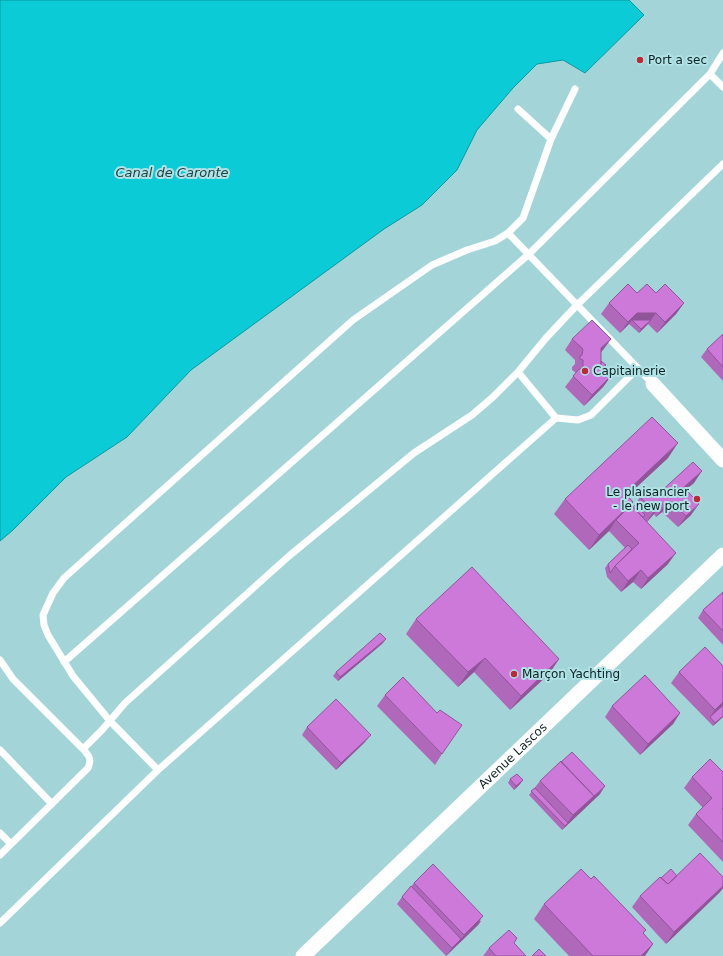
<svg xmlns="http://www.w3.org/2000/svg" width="723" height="956" font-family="'DejaVu Sans',sans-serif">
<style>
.water{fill:#0acbd6;stroke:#0b98a0}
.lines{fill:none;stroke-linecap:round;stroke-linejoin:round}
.lane{stroke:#fff;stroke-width:7}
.street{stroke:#fff;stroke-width:15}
.wall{fill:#b068bb}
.shaded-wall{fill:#905599}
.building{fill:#cd79da;stroke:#905599}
.poi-dot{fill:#bb2b37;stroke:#b0e2e6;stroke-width:1.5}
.labels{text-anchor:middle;stroke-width:4;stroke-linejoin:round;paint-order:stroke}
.poi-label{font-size:12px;fill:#0e2223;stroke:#b0e2e6;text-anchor:start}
.street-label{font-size:12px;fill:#0e2223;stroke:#b0e2e6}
.water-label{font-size:13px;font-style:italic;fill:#1d3e40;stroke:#b0e2e6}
</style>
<rect width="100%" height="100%" fill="#a3d5d8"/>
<path class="water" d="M0 0H629L644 15 585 73 563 60 537 64 513 88 477 130 457 170 422 205 384 229 191 370 127 437 66 477 13 530 0 541Z"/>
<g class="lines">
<path class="lane" d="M710 74 723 87
M518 109 551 139 523 218 508 233 653 384
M551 139 575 89
M556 418 578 420 591 415 638 368
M0 660 13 679 83 749C89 756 92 758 88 768L0 855
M64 662 529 254 710 74 723 53
M83 749 102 730 125 703 289 556 414 453 472 415 493 397 518 372 546 338 577 305 723 164
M0 750 52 804
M158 770 110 721 73 676 48 635 44 625 43 615 53 593 64 578 353 320 432 265 467 250 495 241 508 233
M0 833 11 844
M0 923 158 770 556 418 518 372"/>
<g class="street">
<path d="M653 384 723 460"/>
<path id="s1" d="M303 956 723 555"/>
</g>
</g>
<path class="wall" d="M637 293H656L684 303 676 314 657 333 648 324 639 333 629 324 620 333 601 314 609 303Z
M723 334V381L701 357 707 349Z
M572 339H611L601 352V361L606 365 603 369 611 376 603 387 584 406 565 387 575 374V372L572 370V367L575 364V360L565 350Z
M668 458 627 496 633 502 631 506 633 507 635 505 640 497 657 495 694 483 686 489 691 515 678 527 662 512 656 517 654 514 647 522 668 564 641 589 633 582 621 592 607 577 605 568 608 564 625 548 609 531 589 550 554 514 565 499Z
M723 592V645L698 618 703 610Z
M416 619 559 659 549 674 510 710 474 672 458 687 406 634Z
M383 643 338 681 333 676 336 672Z
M723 666V717L713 726 671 683 679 672Z
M385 695 442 754 435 765 377 706Z
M612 706 680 713 673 724 640 755 605 717Z
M307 727 365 742 336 770 302 735Z
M723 772V862L688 825 696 814 703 808 684 788 692 777Z
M510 779 523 780 520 784 514 790 508 783Z
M540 781 600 794 562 830 529 795Z
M677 876 723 877V888L719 893 666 944 632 907 640 896 661 878Z
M591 879 646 930 643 934 645 956H569L534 919 544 904Z
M414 883 481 921 478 925 446 956 397 904 402 897Z
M514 943 526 956H483L489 948Z"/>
<path class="shaded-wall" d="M684 303 676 314 657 333 665 322Z
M637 313H656L648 324 639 333 641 329 632 320 629 324 620 333 628 322Z
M611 339 603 350 596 357 601 348Z
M611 376 603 387 584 406 592 395Z
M678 443 668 458 614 508 625 493Z
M702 471 694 483 676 498 684 487Z
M670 501 662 512 656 517 664 506Z
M633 502 623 517 616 520 609 531 589 550 599 535Z
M662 503 654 514 646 523 654 511Z
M699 504 691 515 678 527 686 516Z
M676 553 668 564 641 589 648 578Z
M641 570 633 582 621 592 628 581Z
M386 639 383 643 338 681 340 677Z
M485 658 474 672 458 687 468 672Z
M559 659 549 674 510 710 521 696Z
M723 702V706L710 717 715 710Z
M680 713 673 724 640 755 648 744Z
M723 716V717L713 726 715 723Z
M371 735 365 742 336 770 341 763Z
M523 780 520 784 514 790 516 786Z
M605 786 600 794 562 830 573 815 594 796Z
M723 886V888L719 893 666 944 674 932Z
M483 916 478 923 481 921 478 925 446 956 452 948Z
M653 944 645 956H641Z"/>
<path class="building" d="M628 284 637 293 647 284 656 293 665 284 684 303 665 322 656 313H637L628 322 609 303Z
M592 320 611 339 601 348V367L611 376 592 395 573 376 579 369H583V360L580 359V356L582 355 583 349 572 339Z
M632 320H651L641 329Z
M723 334V367L707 349Z
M601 361 606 365 602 368 601 367Z
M652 417 678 443 625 493 633 502 599 535 565 499Z
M693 462 702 471 684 487 699 504 686 516 670 501 664 506 662 503 654 511 640 497 650 488 657 495Z
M631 505 676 553 648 578 641 570 628 581 615 566 639 543 616 520Z
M635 505 645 515 643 517 633 507Z
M628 545 632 549 615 566 610 573 608 564Z
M472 567 559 659 521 696 485 658 468 672 416 619Z
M723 592V631L703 610Z
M380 633 386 639 340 677 336 672Z
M705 647 723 666V702L715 710 679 672Z
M645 675 680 713 648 744 612 706Z
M403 677 437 713 440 710 462 725 442 754 385 695Z
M336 699 371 735 341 763 307 727Z
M723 705V716L715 723 710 717Z
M572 752 605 786 591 799 594 796 561 762Z
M710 759 723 772V808L722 809H723V842L696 814 712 798 692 777Z
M561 761 594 796 573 815 540 781Z
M517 774 523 780 516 786 510 779Z
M535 788 568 823 565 826 531 791Z
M700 853 723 877V886L674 932 640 896 660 877 668 884Z
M433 864 483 916 464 935 414 883Z
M581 869 591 879 594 876 646 930 643 933 653 944 641 956H593L544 904Z
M671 869 677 876 668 884 661 878Z
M411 886 461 939 452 948 402 897Z
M509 930 517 938 514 943 526 956H496L489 948Z
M539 949 546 956H532Z"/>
<g class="poi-dot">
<circle cx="640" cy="60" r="4"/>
<circle cx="585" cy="371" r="4"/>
<circle cx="697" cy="499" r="4"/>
<circle cx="514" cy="674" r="4"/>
</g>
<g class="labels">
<g class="poi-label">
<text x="648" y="64">Port a sec</text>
<text x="593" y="375">Capitainerie</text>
<text x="689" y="496" text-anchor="end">Le plaisancier<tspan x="689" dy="14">- le new port</tspan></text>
<text x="522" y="678">Marçon Yachting</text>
</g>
<g class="street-label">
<text dy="4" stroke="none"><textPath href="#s1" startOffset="290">Avenue Lascos</textPath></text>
</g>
<g class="water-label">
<text x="172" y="177">Canal de Caronte</text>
</g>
</g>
</svg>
